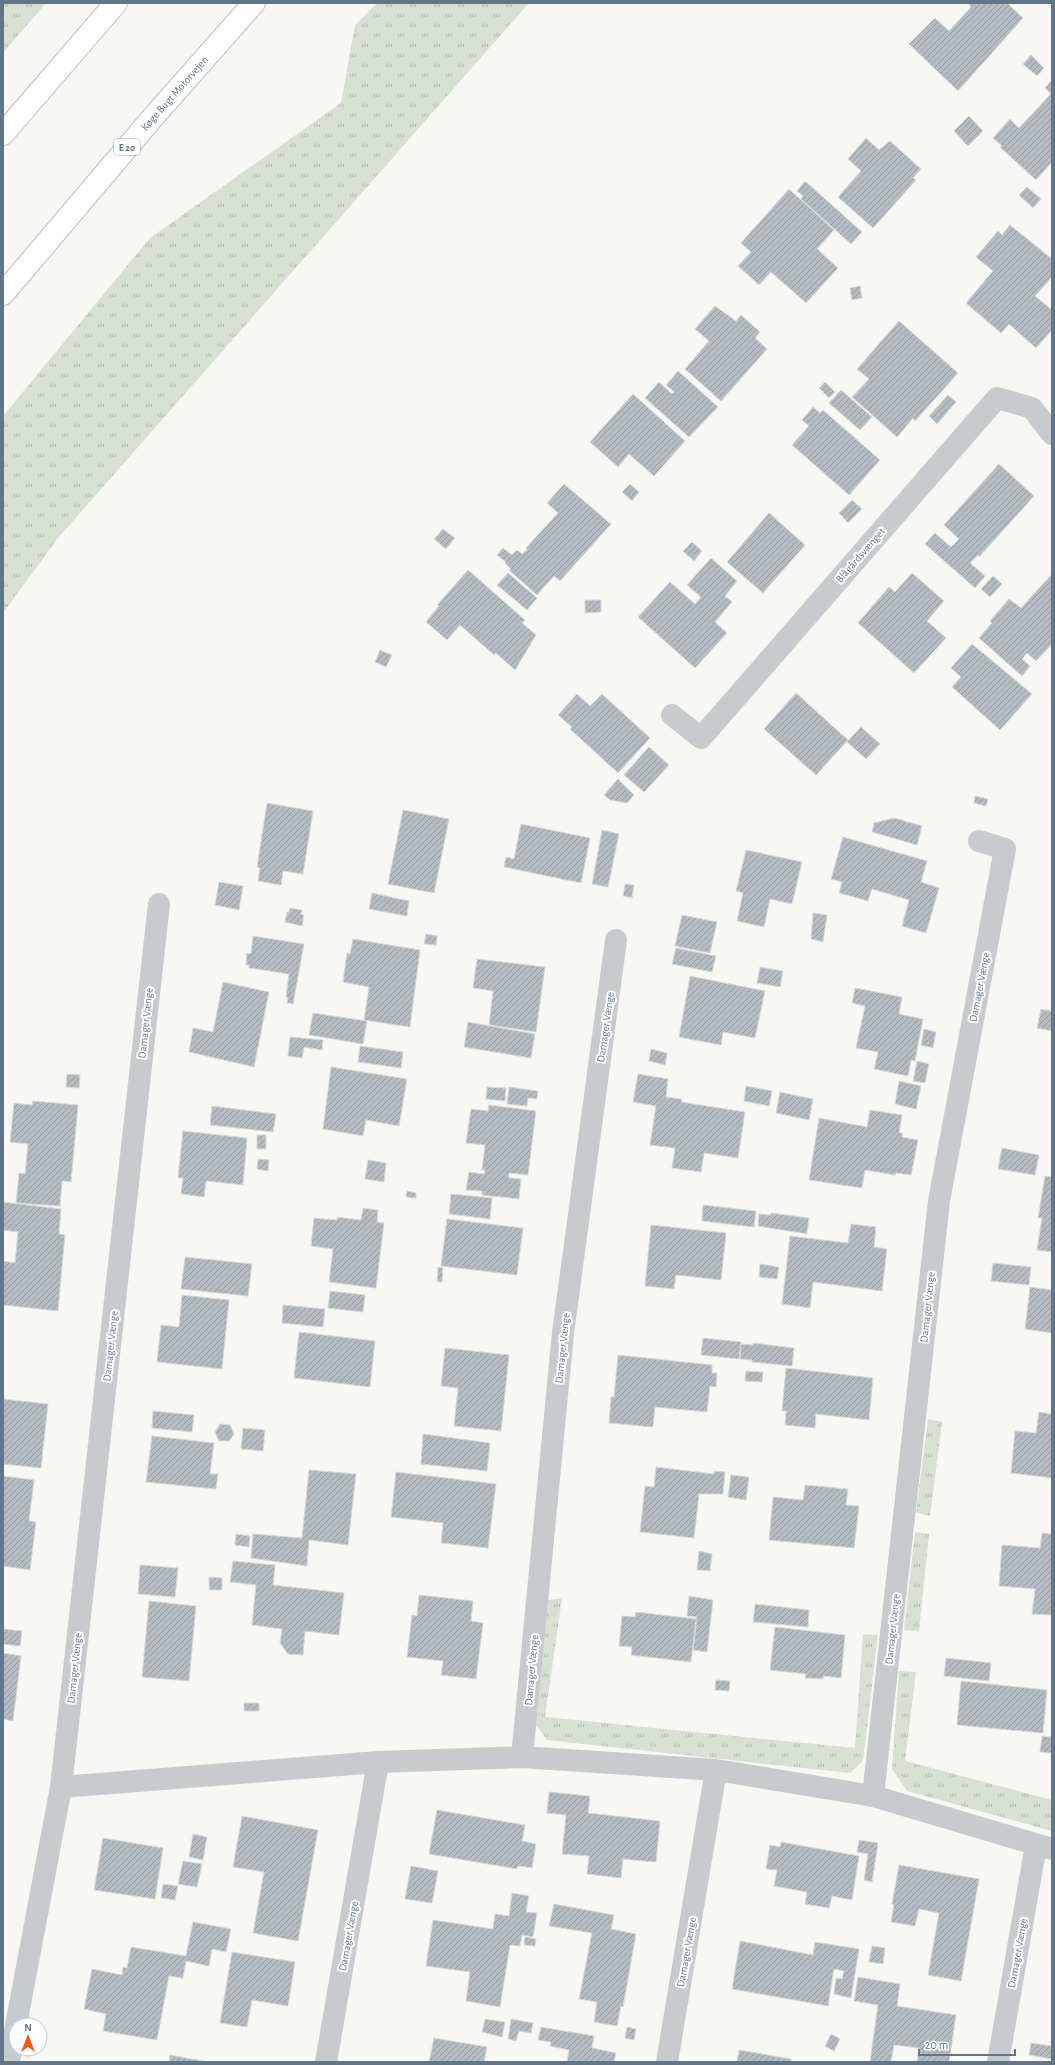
<svg xmlns="http://www.w3.org/2000/svg" width="1055" height="2065" font-family="'Alegreya Sans',sans-serif">
<style>
.grass{fill:url(#grass-tufts)}
.building{fill:url(#building-hatch);stroke:#d9d9d6}
.lines{fill:none;stroke-linecap:round;stroke-linejoin:round}
.motorway-casing{stroke:#bbbec1;stroke-width:24}
.minor{stroke:#c7cbce;stroke-width:22}
.motorway{stroke:#fff;stroke-width:22}
.labels{text-anchor:middle;stroke-width:4;stroke-linejoin:round;paint-order:stroke}
.shield{fill:#fff;stroke:#929eac;stroke-width:1}
.shield-label{font-size:10px;font-weight:bold;fill:#637588}
.street-label{font-size:11px;fill:#637588;stroke:#fff}
</style>
<defs>
<pattern id="grass-tufts" width="24" height="20" patternUnits="userSpaceOnUse"><rect width="24" height="20" fill="#d8e0d4"/><path d="M3 7l-1-3M5 7V3M7 7l1-3M15 17l-1-3M17 17v-4M19 17l1-3" fill="none" stroke="#b3bab2"/></pattern>
<pattern id="building-hatch" width="6" height="6" patternUnits="userSpaceOnUse"><rect width="6" height="6" fill="#b4bbc1"/><path d="M-1 1l2-2M0 6l6-6M5 7l2-2" fill="none" stroke="#969da3"/></pattern>
</defs>
<rect width="100%" height="100%" fill="#f7f7f4"/>
<path class="grass" d="M3 3H46L3 53Z
M377 3H529L58 538 3 613V416L150 238 341 103 355 25Z
M928 1419 942 1422 930 1516 916 1512Z
M915 1532 929 1534 919 1631 904 1630Z
M562 1598 545 1717 855 1748 863 1634 878 1635 863 1761 850 1773 547 1740 536 1725 548 1600Z
M899 1671 916 1672 905 1761 1052 1800V1831L907 1791 892 1769Z"/>
<path class="building" d="M970 3H1007L1023 18 958 91 909 44 935 18 949 31 971 7 969 4Z
M1031 55 1044 68 1037 76 1023 64Z
M1052 80V162L1036 180 1000 147 1002 146 993 138 1010 119 1019 128 1051 94 1045 88Z
M969 116 983 131 968 146 954 131Z
M866 138 879 150 890 141 921 169 913 178 916 180 873 228 838 197 861 171 848 159Z
M805 181 862 232 851 244 801 199 803 196 797 191Z
M1027 187 1041 199 1033 208 1019 195Z
M789 189 834 230 817 249 838 268 806 303 771 272 759 285 738 266 751 252 741 243Z
M1010 225 1052 259V277L1035 296 1052 310V330L1036 348 1009 324 1001 333 966 303 993 271 976 257 998 231 1002 235Z
M860 286 862 298 852 300 850 288Z
M715 306 736 321 741 315 760 332 755 338 767 349 721 401 685 369 709 341 695 329Z
M899 321 958 373 915 421 913 418 897 437 852 397 869 379 857 369Z
M678 371 718 407 689 437 645 398 659 382 672 394 674 392 666 385Z
M825 382 835 392 829 398 819 388Z
M841 390 872 417 860 430 829 403Z
M633 394 685 441 654 476 629 454 618 467 590 442Z
M948 395 956 402 937 424 929 416Z
M813 407 820 413 823 410 880 460 849 495 792 445 809 426 802 420Z
M999 464 1034 496 979 557 978 555 970 563 985 576 975 588 925 544 935 533 951 547 959 539 944 525Z
M564 484 611 524 560 581 554 576 537 595 509 570 511 569 505 563 506 562 497 555 503 548 512 555 517 550 522 554 527 550 526 548 558 513 547 503Z
M630 484 639 492 632 501 622 492Z
M852 500 862 509 848 523 839 513Z
M769 513 805 545 763 593 727 562Z
M443 529 455 538 446 549 434 539Z
M692 542 702 551 694 561 683 551Z
M711 558 737 581 725 596 732 602 715 622 727 633 695 668 638 617 670 582 695 604 701 597 687 585Z
M468 570 525 620 522 623 536 635 515 670 496 653 494 655 460 625 447 640 426 622 439 606 437 605Z
M508 573 537 598 527 610 497 585Z
M912 573 944 601 927 621 946 638 914 673 858 623 889 587 895 592Z
M1052 574V644L1036 661 1027 653 1022 659 1030 666 1022 676 979 638 992 623 990 621 1009 599 1021 608Z
M993 576 1002 584 990 597 981 589Z
M585 600H601V612L585 613Z
M972 644 1032 694 1000 730 952 687 961 677 951 668Z
M380 650 392 655 386 667 375 662Z
M796 693 848 740 816 775 764 729Z
M577 694 590 706 602 694 650 738 618 773 570 729 572 727 558 715Z
M861 727 880 744 866 759 847 742Z
M649 747 669 765 644 792 624 775Z
M618 779 634 795 627 803 610 800 604 795Z
M975 796 988 799 986 806 974 803Z
M267 803 313 811 303 874 283 871 281 885 258 881 260 868 257 867Z
M403 810 449 819 434 893 388 884Z
M894 818 922 826 917 845 872 832 874 823Z
M521 824 590 838 581 883 504 867 506 857 514 859Z
M602 830 619 834 608 887 592 884Z
M843 837 927 861 921 882 939 888 926 933 902 926 909 900 872 889 868 901 839 893 842 882 831 879Z
M746 850 802 862 792 904 770 899 764 927 737 921 743 893 736 891Z
M219 882 243 886 239 910 215 905Z
M625 884 634 885 632 898 623 896Z
M372 893 409 901 407 916 369 909Z
M290 908 302 910 301 914 304 915 302 926 285 922 287 912H289Z
M813 913 827 915 823 942 811 939Z
M682 915 717 922 710 953 675 946Z
M426 934 437 936 436 945 424 944Z
M253 936 304 944 293 1004 287 1003 288 998 286 997 289 974 249 968V965H246L247 953 251 954Z
M353 939 420 950 410 1027 364 1020 369 987 343 982 347 953 350 954Z
M676 948 716 956 712 972 672 964Z
M477 959 545 967 536 1032 489 1025 493 991 473 988Z
M760 967 783 971 780 987 757 983Z
M690 976 765 991 755 1038 723 1032 721 1045 679 1037Z
M223 982 269 992 254 1067 189 1052 193 1028 213 1032Z
M855 988 902 997 899 1014 923 1019 915 1061 911 1060 908 1076 874 1069 878 1052 856 1048 865 1006 852 1003Z
M1041 1009 1052 1011V1031L1037 1028Z
M313 1013 367 1021 363 1044 309 1035Z
M468 1022 535 1034 531 1058 464 1047Z
M924 1029 936 1032 933 1048 921 1045Z
M290 1037 323 1040 322 1050 304 1047 302 1058 288 1056Z
M360 1046 403 1052 401 1068 358 1062Z
M651 1049 667 1053 665 1065 649 1061Z
M917 1061 929 1064 925 1083 913 1081Z
M331 1067 407 1079 399 1126 366 1120 363 1136 323 1129Z
M67 1074 80 1075 79 1088 66 1087Z
M638 1074 668 1079 666 1097 682 1099 681 1102 745 1112 738 1158 704 1153 701 1172 672 1168 675 1148 650 1145 656 1106 633 1102Z
M899 1081 921 1086 916 1109 895 1104Z
M746 1086 772 1091 769 1106 744 1101Z
M487 1087 506 1088 505 1101 486 1099Z
M509 1087 538 1091 537 1099 528 1098 527 1106 507 1104Z
M780 1092 813 1099 809 1120 776 1113Z
M33 1101 78 1105 71 1182 62 1181 60 1206 16 1203 19 1173 25 1174 28 1144 10 1142 14 1103 32 1105Z
M489 1105 536 1111 528 1175 509 1173V1178L521 1179 519 1199 482 1195V1191L466 1190 469 1172 484 1174 485 1170H482L485 1145 466 1143 471 1109 488 1111Z
M212 1106 276 1114 273 1132 210 1125Z
M870 1110 902 1115 899 1133H903L902 1137 918 1140 911 1175 896 1173 895 1175 865 1170 862 1188 809 1180 819 1118 867 1127Z
M183 1131 247 1138 243 1185 206 1181 204 1197 181 1194 183 1178H178Z
M257 1135H266V1149H257Z
M1002 1148 1039 1155 1035 1175 998 1169Z
M258 1159 269 1160 268 1171 257 1169Z
M368 1160 386 1163 384 1182 365 1179Z
M1045 1176 1052 1177V1252L1037 1250 1042 1218H1038Z
M407 1191 416 1193V1198L406 1197Z
M451 1194 492 1198 490 1219 449 1214Z
M3 1202 61 1209 59 1234 65 1235 58 1311 3 1305V1261L15 1263 18 1232 3 1230Z
M703 1205 756 1211 754 1227 702 1221Z
M363 1208 378 1210 377 1222 384 1223 376 1288 329 1282 333 1249 311 1246 314 1218 337 1220V1217L361 1220Z
M771 1213 809 1218 807 1234 758 1226 759 1214 771 1215Z
M447 1219 523 1228 517 1275 441 1266Z
M851 1224 876 1227 874 1247 887 1249 882 1291 813 1282 810 1308 782 1304 790 1236 848 1243Z
M651 1225 726 1233 721 1280 676 1275 674 1289 645 1286Z
M185 1257 252 1264 248 1296 181 1289Z
M993 1263 1031 1267 1029 1285 991 1281Z
M760 1264 779 1267 777 1279 759 1277Z
M438 1267 443 1268 442 1282H437Z
M1030 1287 1052 1290V1333L1025 1329Z
M330 1291 365 1295 363 1312 328 1308Z
M182 1295 229 1300 222 1369 157 1362 161 1325 179 1327Z
M283 1305 325 1309 323 1327 282 1323Z
M299 1332 375 1341 370 1387 294 1378Z
M703 1338 741 1342 739 1359 701 1355Z
M753 1343 794 1348 792 1366 752 1362V1360L740 1359 741 1344 753 1345Z
M445 1348 509 1355 501 1431 454 1426 458 1388 441 1386Z
M618 1355 712 1365V1373H717L716 1387 710 1386 707 1412 655 1407 653 1427 609 1423 611 1397H614Z
M786 1368 873 1378 869 1420 816 1414 815 1428 785 1425 786 1411H782Z
M746 1371 763 1372 762 1382 745 1381Z
M3 1399 48 1404 41 1468 3 1464Z
M153 1411 194 1415 192 1432 152 1428Z
M1039 1412 1052 1414V1478L1011 1473 1015 1431 1036 1433Z
M220 1424 230 1425 234 1434 229 1441H219L215 1432Z
M243 1428 265 1430 263 1451 241 1449Z
M423 1434 490 1443 487 1471 421 1464Z
M152 1436 214 1443 210 1474H218L216 1489 146 1482Z
M656 1467 714 1474V1471L725 1472 723 1494H699L694 1538 640 1532 645 1486 654 1487Z
M309 1470 356 1474 348 1545 309 1540 307 1566 251 1558 253 1534 302 1538Z
M396 1472 496 1484 488 1548 441 1543 443 1523 391 1517Z
M731 1475 749 1477 746 1500 728 1497Z
M3 1476 34 1480 29 1521 36 1522 30 1570 3 1566Z
M805 1485 848 1489 846 1505 859 1506 854 1548 769 1540 773 1497 803 1500Z
M1042 1533 1052 1534V1615L1032 1614 1035 1589 999 1586 1002 1545 1040 1548Z
M236 1534 250 1536 249 1547 235 1545Z
M699 1551 712 1554 710 1571 697 1570Z
M233 1561 275 1565 273 1585 344 1593 339 1635 305 1631 303 1655 288 1654 280 1643 282 1629 252 1625 256 1585 230 1582Z
M140 1565 178 1568 175 1597 138 1594Z
M209 1577 222 1578V1590H209Z
M419 1595 473 1601 471 1621 483 1623 476 1679 441 1675 443 1661 407 1657 412 1615 417 1616Z
M689 1596 713 1600 707 1652 693 1650 697 1617 687 1616Z
M149 1601 196 1606 189 1681 142 1677Z
M755 1604 809 1610 808 1627 753 1622Z
M636 1612 696 1619 691 1662 631 1655 632 1647 619 1646 622 1616 635 1617Z
M775 1627 845 1635 841 1678 823 1676V1679L805 1678 806 1674 770 1670Z
M3 1629 22 1631 20 1646 3 1644Z
M3 1653 21 1656 13 1721 3 1719Z
M946 1658 991 1663 989 1681 944 1676Z
M716 1680 730 1681 729 1691 715 1690Z
M961 1681 1047 1690 1043 1733 957 1725Z
M244 1703H259V1711H244Z
M1042 1736 1052 1737V1753L1040 1752Z
M549 1792 590 1796 588 1813 660 1821 656 1862 623 1859 621 1878 587 1874 589 1856 562 1854 566 1815 547 1813Z
M437 1810 525 1825 522 1841 536 1844 532 1868 518 1866 517 1869 429 1854Z
M242 1816 318 1830 298 1941 253 1933 264 1872 233 1867Z
M193 1834 207 1837 203 1860 189 1857Z
M103 1838 163 1848 155 1899 94 1890Z
M859 1840 878 1843 872 1882 864 1880 868 1854 857 1852Z
M781 1842 859 1856 852 1900 832 1896 829 1908 805 1904 807 1892 774 1886 777 1870 766 1869 770 1845 780 1847Z
M183 1861 202 1864 197 1887 178 1884Z
M899 1865 979 1879 961 1981 928 1975 939 1913 919 1909 915 1926 891 1922 894 1905 892 1904Z
M411 1866 438 1871 432 1903 405 1899Z
M163 1884 178 1886 175 1900 161 1898Z
M512 1893 529 1896 526 1912 537 1913 533 1937 522 1935 520 1946 510 1945 500 2007 466 2001 470 1972 426 1966 433 1920 493 1929 495 1914 509 1916Z
M554 1904 614 1915 611 1929 636 1934 623 2007 621 2006 617 2026 594 2022 597 2002 579 1999 592 1933 549 1926Z
M193 1922 231 1929 226 1952 212 1949 209 1966 186 1961 183 1978 169 1976 157 2040 103 2031 106 2014 84 2009 92 1969 122 1975 123 1967 127 1968 131 1947 186 1956Z
M525 1937 536 1939 535 1946 524 1945Z
M740 1941 813 1955 815 1942 859 1949 851 1998 834 1994 836 1978 842 1979 844 1971 834 1969 828 2006 732 1989Z
M872 1946 885 1948 883 1964 869 1962Z
M232 1952 295 1962 288 2006 252 2000 247 2027 220 2023Z
M858 1977 900 1984 897 2006 956 2015 949 2062H917L919 2048 894 2045 891 2062H870L878 2005 854 2001Z
M485 2019 505 2022 502 2037 482 2032Z
M511 2019 533 2023 531 2033 519 2031 516 2041 508 2039Z
M541 2027 594 2036 592 2048 616 2053 614 2062H567L569 2050 550 2046 551 2042 538 2040Z
M627 2027 636 2029 634 2040 625 2038Z
M831 2034 840 2039 834 2051 825 2046Z
M434 2038 487 2047 484 2062H429Z
M1031 2043 1052 2046V2059L1029 2055Z
M739 2050 791 2059V2062H737Z
M170 2055 208 2062H169Z"/>
<g class="lines">
<defs>
<g id="motorway">
<path d="M3 134 116 3"/>
<path id="s1" d="M3 294 154 116 254 3"/>
</g>
</defs>
<use href="#motorway" class="motorway-casing"/>
<path class="minor" d="M672 715 701 738 997 398 1032 408 1052 434
M522 1757 563 1333 616 940
M61 1787 378 1762 522 1757 716 1770 873 1796 1052 1849
M873 1796 939 1201 1005 849 979 841
M16 2025 61 1787 159 904
M9 2062 16 2026
M326 2062 378 1762
M667 2062 716 1770
M998 2062 1036 1845"/>
<use href="#motorway" class="motorway"/>
</g>
<g class="labels">
<rect class="shield" x="114" y="139" width="26" height="16" rx="3"/>
<g class="shield-label">
<text x="127" y="151">E 20</text>
</g>
<g class="street-label">
<text dy="4" stroke="none"><textPath href="#s1" startOffset="264">Køge Bugt Motorvejen</textPath></text>
<text transform="translate(860 555) rotate(-49)" y="4">Blågårdsvænget</text>
<text transform="translate(979 987) rotate(-79)" y="4">Damager Vænge</text>
<text transform="translate(145 1023) rotate(-84)" y="4">Damager Vænge</text>
<text transform="translate(605 1027) rotate(-82)" y="4">Damager Vænge</text>
<text transform="translate(927 1307) rotate(-84)" y="4">Damager Vænge</text>
<text transform="translate(110 1346) rotate(-84)" y="4">Damager Vænge</text>
<text transform="translate(562 1348) rotate(-84)" y="4">Damager Vænge</text>
<text transform="translate(892 1629) rotate(-84)" y="4">Damager Vænge</text>
<text transform="translate(74 1668) rotate(-84)" y="4">Damager Vænge</text>
<text transform="translate(531 1670) rotate(-85)" y="4">Damager Vænge</text>
<text transform="translate(348 1936) rotate(-80)" y="4">Damager Vænge</text>
<text transform="translate(686 1952) rotate(-80)" y="4">Damager Vænge</text>
<text transform="translate(1017 1953) rotate(-80)" y="4">Damager Vænge</text>
</g>
</g>
<rect width="1055" height="2065" fill="none" stroke="#637588" stroke-width="8"/>
<g transform="translate(28 2037)"><circle r="19" fill="#ffffff" stroke="#c1c8cf"/>
<path d="M0-3L7 15L0 10L-7 15Z" fill="#f65715"/>
<text y="-6" font-size="11" font-weight="bold" text-anchor="middle" fill="#637588">N</text>
</g>
<path d="M919 2049v6h96v-6" fill="none" stroke="#637588" stroke-width="2"/>
<text x="925" y="2049" font-size="12" fill="#637588" stroke="#ffffff" stroke-width="3" paint-order="stroke">20 m</text>
</svg>
